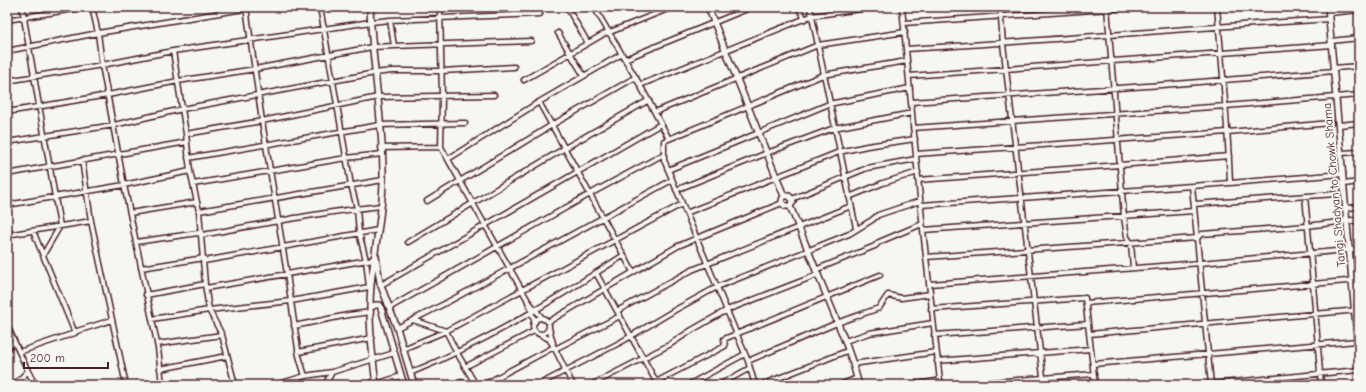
<svg xmlns="http://www.w3.org/2000/svg" width="1366" height="392" font-family="'Comic Neue',sans-serif">
<style>
.lines{fill:none;stroke-linecap:round;stroke-linejoin:round}
.minor-casing{stroke:#4a1f2b;stroke-width:7}
.major-casing{stroke:#4a1f2b;stroke-width:8}
.minor{stroke:#f6f6f2;stroke-width:4}
.major{stroke:#f6f6f2;stroke-width:5}
.labels{text-anchor:middle;stroke-width:3.5;stroke-linejoin:round;paint-order:stroke}
.street-label{font-size:12px;fill:#4a1f2b;stroke:#f6f6f2}
</style>
<rect width="100%" height="100%" fill="#f6f6f2"/>
<filter id="ink" filterUnits="userSpaceOnUse"><feTurbulence type="fractalNoise" baseFrequency=".025" numOctaves="2"/><feDisplacementMap in="SourceGraphic" scale="8" xChannelSelector="R" yChannelSelector="G"/><feConvolveMatrix kernelMatrix="1 2 1 2 8 2 1 2 1" color-interpolation-filters="sRGB"/></filter>
<g filter="url(#ink)">
<g class="lines">
<defs>
<path id="minor" d="M22 7 60 226 43 255
M92 7 98 33 102 65 124 185 158 348 162 385
M246 7 262 121 378 97 494 95
M320 7 351 185 357 208 359 233 366 260 369 287H371
M440 7 442 96 441 147 527 299 535 322
M594 7 640 85 669 139
M798 7 805 19
M810 7 856 228
M902 7 923 230 940 381
M1000 7 1003 44 1044 385
M1107 7 1124 217 1127 237 1131 243 1133 268
M1217 7C1222 66 1228 124 1230 183
M568 9 588 43
M1329 13 1359 10
M7 20 86 7
M390 20 540 14
M904 23 1137 7
M610 32 673 7
M558 33 584 76
M1331 41 1359 38
M394 46 531 41
M906 49C1047 41 1188 28 1329 19
M7 51 98 33 256 7
M173 51 186 134 190 171 199 211 205 284 209 310 222 335 235 385
M625 59 752 7
M1334 68 1359 66
M909 76 1332 45
M524 80 609 31
M7 81 102 65 173 51 371 22 390 20 394 46 372 47 255 69 178 81 108 95 7 112
M640 85 811 16 875 7
M539 102 633 272
M911 102 1162 85 1334 71
M655 112 818 45 905 32
M1339 125 1359 123
M913 128 1226 106 1359 95
M186 134 262 121 287 274 299 356 305 376 332 372 394 353
M7 142 114 125 182 109 375 73 392 71H442L514 67
M381 148 441 147
M1341 153 1359 152
M916 154 1228 132 1331 123
M188 158 380 125 465 123
M448 159 539 102 622 54
M82 160 91 221 126 385
M668 170 829 104 910 88
M7 174 187 142
M918 180 1120 165 1229 156
M193 184 346 158 382 154
M1344 184 1359 182
M1192 186 1211 385
M676 190 767 153 834 128 912 113
M1305 196 1313 284 1321 385
M849 197 883 183 918 172
M792 199 867 168 916 159
M427 201 552 125 636 77
M1194 204 1336 194
M7 205 124 185 190 171
M921 205 1192 186 1343 174
M1346 208 1359 207
M199 211 383 180
M130 213 197 202
M686 213 839 152 867 146 915 139
M923 230 1194 211
M7 235 91 221
M136 242 198 233 202 235C262 224 321 212 381 206
M408 242 565 148 649 100
M926 257 1197 238 1202 234 1307 226 1347 221
M204 261 378 230
M141 268 204 258
M815 270 875 246 879 242 922 224
M596 273 658 385
M930 284 1200 263 1359 249
M381 285 661 124
M206 288 374 259
M146 295 205 284
M529 302 543 319
M1086 303 1359 280
M389 308 590 194 664 154
M931 309 1085 298 1095 385
M617 311 692 270 851 206
M533 326a8 8 0 1 1 16 0a8 8 0 1 1-16 0Z
M152 319 209 310 291 301 369 287
M413 320 446 331 457 353 476 385
M548 322 678 246 782 203
M7 325 19 352 75 333 33 231
M294 326 348 315 371 312
M397 328 444 304 672 180
M549 328 553 343
M74 332 112 320
M539 334 549 339 554 347 573 385
M1089 334 1359 310
M934 335 1088 324
M845 341 869 333 933 323
M157 344 222 335
M7 349 14 341
M403 349 446 331 682 204
M555 349 620 316
M19 352 28 371
M298 352 372 338
M748 361 837 323 879 308 888 295 901 298 930 294
M937 361 1091 349
M853 364 936 352
M1093 364 1357 341
M465 367 534 331
M160 369 227 356
M410 373C486 342 556 299 624 255
M376 384 401 376
M14 385 28 371 35 385
M275 385 305 376
M325 385 332 372
M364 385 376 382
M453 385 462 382
M483 385 554 347
M538 385 621 342 675 310 717 287 849 234 872 220 878 215 920 201
M591 385 669 345 692 330 727 310 817 275
M650 385 725 346 724 339 880 275
M688 385 745 354
M719 385 750 368
M755 385 748 361 664 160V141L823 75 907 61
M761 385 847 351
M840 385 857 378
M954 385 1094 374
M1201 385 1359 370"/>
<path id="major" d="M370 7C372 66 384 124 383 183 382 217 374 251 371 285 368 318 372 352 376 385
M708 7 784 196
M1328 7 1359 361
M784 196H789L792 199 793 202 790 206
M784 196 782 200V203L785 206H790
M790 206 845 341 853 364 859 385
M1347 221 1359 220
M376 256 380 283 397 328 414 385
M370 308 375 305H380L404 385
M913 385 940 381V385"/>
</defs>
<use href="#minor" class="minor-casing"/>
<use href="#major" class="major-casing"/>
<use href="#minor" class="minor"/>
<use href="#major" class="major"/>
</g>
</g>
<g class="labels">
<g class="street-label">
<text transform="translate(1334 185) rotate(-95)" y="4">Tangi Shadyan to Chowk Shama</text>
</g>
</g>
<rect width="1366" height="392" fill="none" stroke="#f6f6f2" stroke-width="24"/>
<rect x="12" y="12" width="1342" height="368" fill="none" stroke="#4a1f2b" stroke-width="1.5" filter="url(#ink)"/>
<path d="M24 362v6h84v-6" fill="none" stroke="#4a1f2b" stroke-width="2"/>
<text x="30" y="362" font-size="12" fill="#4a1f2b" stroke="#f6f6f2" stroke-width="3" paint-order="stroke">200 m</text>
</svg>
